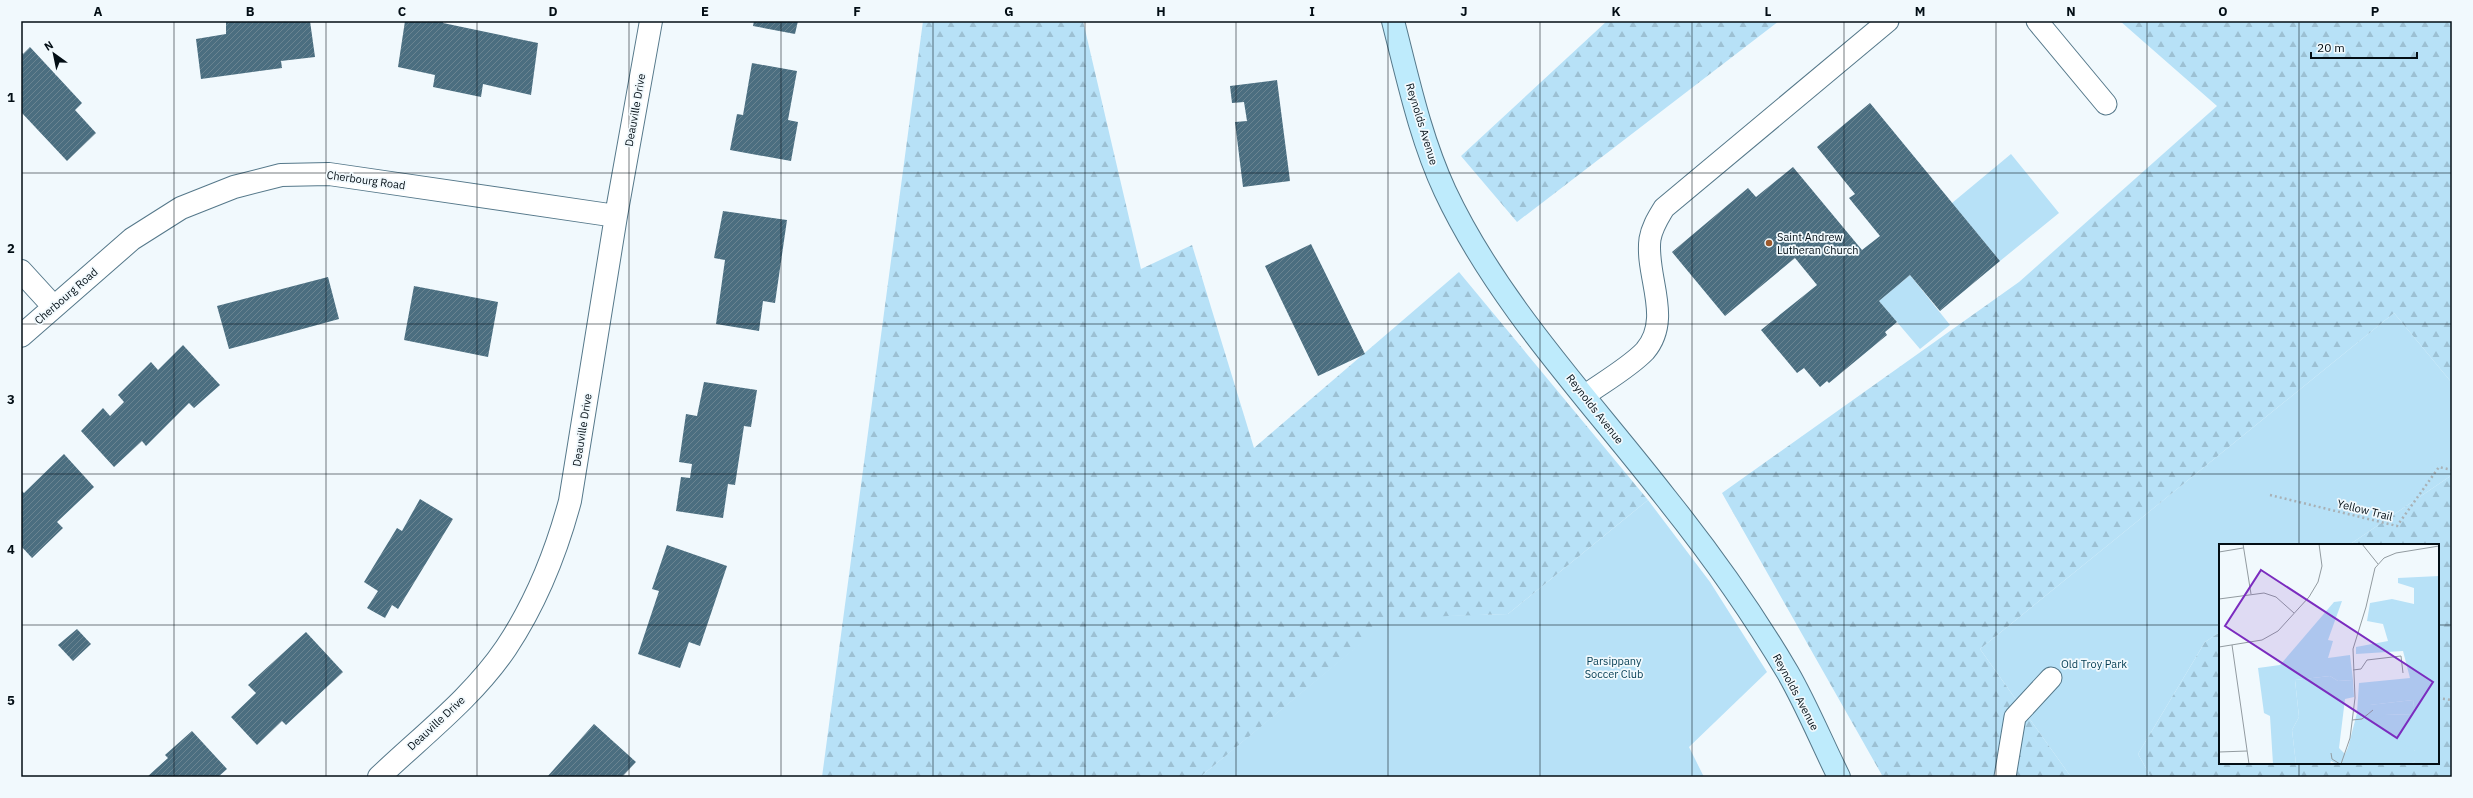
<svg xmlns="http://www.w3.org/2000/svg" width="2473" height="798" font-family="'IBM Plex Sans',sans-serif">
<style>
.green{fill:#b7e1f7}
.forest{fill:url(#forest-firs)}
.building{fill:url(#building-hatch)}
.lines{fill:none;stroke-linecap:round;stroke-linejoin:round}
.lane-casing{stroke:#55788a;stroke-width:23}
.street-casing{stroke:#55788a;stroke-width:24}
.secondary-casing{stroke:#55788a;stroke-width:24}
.path{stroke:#a8b1b6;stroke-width:2.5;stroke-dasharray:2 3;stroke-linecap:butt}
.lane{stroke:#fff;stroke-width:21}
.street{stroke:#fff;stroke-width:22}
.secondary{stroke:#beebfc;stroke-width:22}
.grid{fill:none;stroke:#030e15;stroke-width:1;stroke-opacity:0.55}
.poi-dot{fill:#9d592c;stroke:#f1f9fd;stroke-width:1.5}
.labels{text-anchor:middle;stroke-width:3.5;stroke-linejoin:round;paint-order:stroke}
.street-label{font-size:11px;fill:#030e15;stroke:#f1f9fd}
.poi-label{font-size:11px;fill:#030e15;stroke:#f1f9fd;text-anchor:start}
.park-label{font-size:11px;fill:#084056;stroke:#f1f9fd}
.inset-road{fill:none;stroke:#929ba0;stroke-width:1}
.view{fill:#7b2cbf;fill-opacity:0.15;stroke:#7b2cbf;stroke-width:2}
.inset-edge{fill:none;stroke:#030e15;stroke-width:2}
.neatline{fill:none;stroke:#030e15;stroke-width:1.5}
.grid-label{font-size:13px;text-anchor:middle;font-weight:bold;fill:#030e15}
</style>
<defs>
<pattern id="forest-firs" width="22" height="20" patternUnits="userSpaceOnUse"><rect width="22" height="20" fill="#b7e1f7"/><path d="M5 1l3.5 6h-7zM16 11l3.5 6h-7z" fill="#9cc0d3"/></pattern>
<pattern id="building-hatch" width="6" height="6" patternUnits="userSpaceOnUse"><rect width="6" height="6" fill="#4b6e80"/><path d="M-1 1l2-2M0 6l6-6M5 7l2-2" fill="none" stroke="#6a8491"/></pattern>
</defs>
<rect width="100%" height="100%" fill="#f1f9fd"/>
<path class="green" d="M2011 154 2059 213 2000 261 1952 203Z
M1910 275 1950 325 1920 349 1879 301Z
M2394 313 2452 383V475L2349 545H2220V632L2205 642 2138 754 2151 777H2071L1980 649Z
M1648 500 1710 582 1767 672 1689 747 1704 777H1200L1392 617 1508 614Z"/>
<path class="forest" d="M923 21H1083L1141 269 1192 245 1254 448 1459 272 1648 500 1508 614 1392 618 1200 777H822Z
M1607 21H1779L1517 222 1461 156Z
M2120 21H2452V383L2394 313 1980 649 2071 777H1883L1722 493 2019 282 2217 106Z
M2452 475V777H2151L2138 754 2205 642 2220 632V763H2438V545H2349Z"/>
<path class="building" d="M233 21H310L315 57 281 61 282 68 201 79 196 39 226 34V22Z
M405 21H443V23L538 43 531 95 483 84 481 97 433 87 435 75 398 67Z
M754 21H798L795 34 753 26Z
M30 47 82 103 75 110 96 133 67 161 21 112V51L23 54Z
M752 63 797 71 788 120 798 122 791 161 730 150 737 114 743 115Z
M1277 80 1290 181 1243 187 1235 122 1247 121 1244 102 1232 103 1230 86Z
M1870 103 2000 261 1940 311 1910 275 1879 301 1897 322 1885 332 1887 335 1829 383 1827 381 1820 387 1804 368 1797 373 1761 330 1817 285 1795 258 1725 316 1672 252 1748 188 1756 197 1793 167 1862 250 1880 236 1849 198 1855 194 1817 147Z
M723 211 787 220 775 303 763 301 759 331 716 324 725 260 714 258Z
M1311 244 1365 354 1318 376 1265 266Z
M328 277 339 319 229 349 217 306Z
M414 286 498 302 488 357 404 340Z
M183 345 220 385 194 408 189 403 146 446 142 441 114 467 81 431 103 408 110 416 124 402 118 395 151 362 158 370Z
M704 382 757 390 751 427 744 426 735 485 728 484 723 518 676 511 681 477 690 478 692 464 679 462 686 414 697 416Z
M64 454 94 487 57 522 63 528 32 558 21 546V490L24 493Z
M420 499 453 519 398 609 392 605 385 618 367 608 378 591 364 582 397 528 402 531Z
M667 545 727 566 700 646 689 642 680 668 638 654 659 591 652 589Z
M77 629 91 644 73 661 58 645Z
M306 632 343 672 286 725 282 721 257 745 231 717 256 693 248 685Z
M594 724 636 762 622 777H547Z
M192 731 227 769 218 777H147L168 758 165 755Z"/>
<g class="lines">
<defs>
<path id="lane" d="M2037 21 2106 104
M1584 396C1602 383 1630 367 1645 351 1673 318 1645 276 1650 239 1652 227 1658 218 1664 208L1888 21
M2005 777 2015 717 2051 678"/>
<path id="street" d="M21 271 53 306
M21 336 132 239 181 208 234 187 281 175 329 174 616 216
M379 777C422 736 473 697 506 648 536 603 556 553 570 501L616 216 651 21"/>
<path id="secondary" d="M1393 21C1408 79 1420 137 1445 191 1498 304 1590 400 1666 498 1710 553 1752 612 1788 673 1807 706 1822 743 1839 777"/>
</defs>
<use href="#lane" class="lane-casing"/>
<use href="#street" class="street-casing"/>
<use href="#secondary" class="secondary-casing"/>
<path class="path" d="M2270 495 2397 526 2439 467 2452 470
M2438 698 2452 700"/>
<use href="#lane" class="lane"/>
<use href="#street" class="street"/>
<use href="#secondary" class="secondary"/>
</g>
<path class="grid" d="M174 21V777M326 21V777M477 21V777M629 21V777M781 21V777M933 21V777M1085 21V777M1236 21V777M1388 21V777M1540 21V777M1692 21V777M1844 21V777M1996 21V777M2147 21V777M2299 21V545M21 173H2452M21 324H2452M21 474H2452M21 625H2220M2438 625H2452M2299 763V777"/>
<circle class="poi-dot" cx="1769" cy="243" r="4"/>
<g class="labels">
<g class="street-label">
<text transform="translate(635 110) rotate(-80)" y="4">Deauville Drive</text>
<text transform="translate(1422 124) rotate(73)" y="4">Reynolds Avenue</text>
<text transform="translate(366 180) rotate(8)" y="4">Cherbourg Road</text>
<text transform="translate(66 296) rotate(-41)" y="4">Cherbourg Road</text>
<text transform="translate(1595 409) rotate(52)" y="4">Reynolds Avenue</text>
<text transform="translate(582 430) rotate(-81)" y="4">Deauville Drive</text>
<text transform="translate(2365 510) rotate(14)" y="4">Yellow Trail</text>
<text transform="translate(1796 692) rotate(62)" y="4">Reynolds Avenue</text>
<text transform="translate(436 723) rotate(-43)" y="4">Deauville Drive</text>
</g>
<g class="poi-label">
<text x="1777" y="241">Saint Andrew<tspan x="1777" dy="13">Lutheran Church</tspan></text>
</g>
<g class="park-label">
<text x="1614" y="665">Parsippany<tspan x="1614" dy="13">Soccer Club</tspan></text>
<text x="2094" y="668">Old Troy Park</text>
</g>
</g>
<g transform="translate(2219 544)">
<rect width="220" height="220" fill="#f1f9fd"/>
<path d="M111 132 119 137 134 136 135 153 126 155 120 204 126 210 150 161 194 156 196 170 166 171 196 207V217L192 220H118L112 217 111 220H77L73 186 80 173 76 136Z" fill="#b7e1f7"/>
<path d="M220 32V220H192L196 217V207L156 182 157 175 166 171 196 170 194 156 151 161V185L129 216 126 215 138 169 140 139 191 134 184 107 137 110V103L169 97 164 80 148 77 151 59 173 55 195 60V44L179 39V34ZM123 57 109 96 114 97 109 114 131 111 134 136 119 137 111 132 76 136 80 173 73 186 77 220H54L51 172 45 169 39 124 61 121 115 58Z" fill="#b7e1f7"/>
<path class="inset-road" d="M24 0 32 50M143 0 159 20M0 8 24 4M0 55 45 49 57 53 75 69M13 101 30 220M0 103 43 96 59 87 90 53 99 38 103 22 100 0M134 126 142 125 148 116 182 112 184 129M133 176 143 175 154 166M0 208 28 207M112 209 113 215 121 220M122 220 131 194 136 154 134 105 147 63 156 24 165 14 177 9 220 2"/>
<path class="view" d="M42 26 214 138 178 194 6 82Z"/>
<rect width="220" height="220" class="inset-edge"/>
</g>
<rect width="2473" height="798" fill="none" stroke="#f1f9fd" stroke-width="44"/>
<g transform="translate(54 54) rotate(327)" stroke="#f1f9fd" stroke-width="3" paint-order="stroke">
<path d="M0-3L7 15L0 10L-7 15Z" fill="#030e15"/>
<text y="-6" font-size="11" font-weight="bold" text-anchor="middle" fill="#030e15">N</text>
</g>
<path d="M2311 52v6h106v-6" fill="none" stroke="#030e15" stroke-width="2"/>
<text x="2317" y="52" font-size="12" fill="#030e15" stroke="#f1f9fd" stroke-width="3" paint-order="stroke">20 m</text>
<rect x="22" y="22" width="2429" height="754" class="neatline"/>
<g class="grid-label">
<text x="98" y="16">A</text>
<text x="250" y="16">B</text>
<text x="402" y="16">C</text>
<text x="553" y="16">D</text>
<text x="705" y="16">E</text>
<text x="857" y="16">F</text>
<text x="1009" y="16">G</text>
<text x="1161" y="16">H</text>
<text x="1312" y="16">I</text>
<text x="1464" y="16">J</text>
<text x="1616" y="16">K</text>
<text x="1768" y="16">L</text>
<text x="1920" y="16">M</text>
<text x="2071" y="16">N</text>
<text x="2223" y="16">O</text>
<text x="2375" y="16">P</text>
<text x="11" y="102">1</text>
<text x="11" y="253">2</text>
<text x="11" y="404">3</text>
<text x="11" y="554">4</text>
<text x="11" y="705">5</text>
</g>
</svg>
